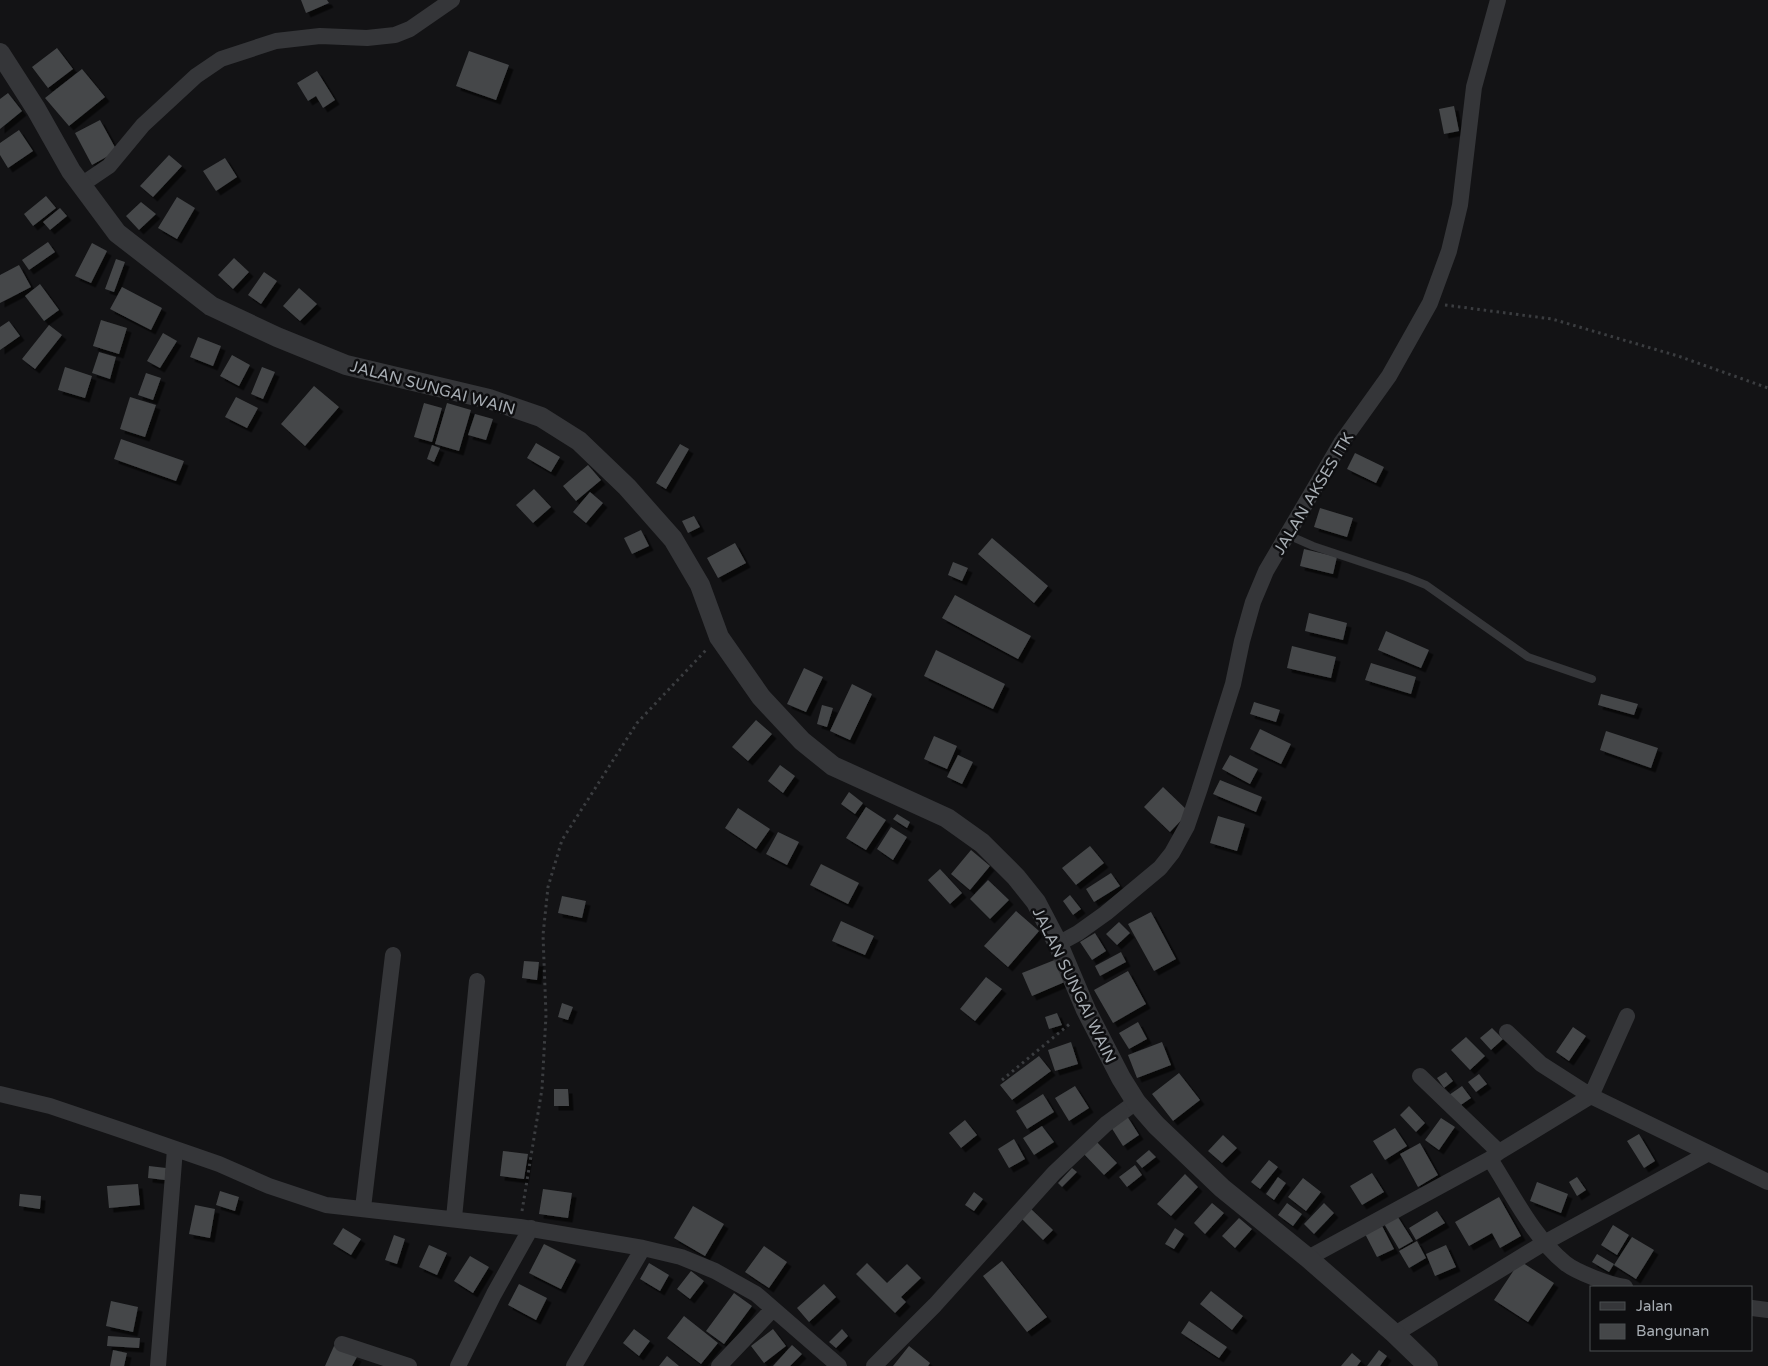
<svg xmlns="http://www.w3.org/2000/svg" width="1768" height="1366" font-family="'Varela Round',sans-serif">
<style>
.building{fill:#454749;filter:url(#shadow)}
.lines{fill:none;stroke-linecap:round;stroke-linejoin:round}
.path{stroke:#3b3d40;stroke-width:3;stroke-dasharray:2.5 4;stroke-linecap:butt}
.service{stroke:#353639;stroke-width:8}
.minor{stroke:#353639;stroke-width:16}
.tertiary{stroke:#353639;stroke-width:20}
.labels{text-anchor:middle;stroke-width:5;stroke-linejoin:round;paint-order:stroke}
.street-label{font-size:16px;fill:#a7adb3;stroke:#0e0e10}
</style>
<defs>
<filter id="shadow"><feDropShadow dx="4.5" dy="4.5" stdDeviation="0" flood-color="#0009"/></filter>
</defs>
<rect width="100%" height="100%" fill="#131315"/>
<path class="building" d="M301 0H327L329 3 306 13Z
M57 48 73 69 48 88 32 67Z
M469 51 509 65 496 100 456 86Z
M82 69 105 97 69 126 45 98Z
M317 71 335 100 323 108 316 96 308 101 297 83Z
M8 93 22 111 0 129V99Z
M1454 106 1459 131 1444 134 1439 109Z
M100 120 117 151 92 165 75 133Z
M19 130 33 151 8 168 0 155V143Z
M169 155 182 166 153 197 140 186Z
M225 158 237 177 216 191 203 171Z
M46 196 56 208 33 226 24 214Z
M177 197 195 208 177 239 158 228Z
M141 202 156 214 139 230 126 216Z
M60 208 67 216 50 230 43 222Z
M48 242 55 252 29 270 22 260Z
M92 243 107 251 91 283 75 276Z
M234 258 249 272 233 289 218 275Z
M116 259 125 262 114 292 105 289Z
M19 265 31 287 0 303V275Z
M264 272 277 281 261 304 248 295Z
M40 284 59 310 44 321 25 296Z
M122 287 162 308 151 330 110 309Z
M299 288 317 304 300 321 283 306Z
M101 320 127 328 119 354 93 346Z
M9 321 20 336 0 350V327Z
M49 325 62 335 35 369 22 359Z
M163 333 177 341 160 368 147 361Z
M198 337 221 346 213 366 190 357Z
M99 352 116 357 110 379 92 373Z
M232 355 250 365 239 386 220 376Z
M65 367 92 376 85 398 58 390Z
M262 367 275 372 263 399 251 394Z
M146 373 161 378 153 400 138 395Z
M314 386 339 407 305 446 281 424Z
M130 397 156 405 145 437 120 429Z
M236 397 258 408 247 428 225 417Z
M424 403 442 408 432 442 414 437Z
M447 403 471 410 459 451 435 444Z
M475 414 493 419 486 440 468 435Z
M121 439 184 461 176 481 114 459Z
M536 443 560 457 551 472 527 458Z
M680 444 689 449 666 489 656 483Z
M432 445 440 448 434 462 427 459Z
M1355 453 1384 467 1376 483 1347 469Z
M588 465 601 480 576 501 563 486Z
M534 489 551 507 533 523 516 505Z
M590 492 603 503 586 523 573 512Z
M1320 508 1353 518 1347 537 1314 527Z
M694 516 700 527 688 533 682 521Z
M641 530 649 546 632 554 624 538Z
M992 538 1048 586 1034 603 978 554Z
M735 543 746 563 718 578 707 558Z
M1304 549 1337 557 1333 574 1300 566Z
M953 562 968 568 962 581 948 575Z
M955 595 1031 636 1018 659 942 618Z
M1309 613 1347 623 1343 640 1305 631Z
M1386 631 1429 650 1421 668 1378 650Z
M1292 646 1336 657 1331 678 1287 668Z
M936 650 1005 684 993 709 924 676Z
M1371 663 1416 677 1411 694 1365 680Z
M804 668 823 677 806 712 787 704Z
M852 684 872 694 850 740 830 731Z
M1601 694 1638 704 1634 715 1598 705Z
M1254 702 1280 710 1276 722 1250 714Z
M822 705 833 708 827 727 817 724Z
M756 720 772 734 748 761 732 747Z
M1260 729 1291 744 1281 764 1250 749Z
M1606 731 1658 748 1651 768 1600 750Z
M934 736 957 746 947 769 924 759Z
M958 755 973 762 962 784 947 777Z
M1230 755 1258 769 1250 784 1222 769Z
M780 765 795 776 783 793 768 781Z
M1220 780 1262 797 1256 812 1213 794Z
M1163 787 1189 812 1170 832 1144 807Z
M849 792 863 803 855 814 841 804Z
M866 807 886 820 866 850 846 838Z
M738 808 770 829 756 849 725 828Z
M897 814 910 822 907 828 893 819Z
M1218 816 1245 824 1237 851 1210 843Z
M891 827 907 837 893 860 877 849Z
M778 832 799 842 787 865 766 854Z
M1090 846 1104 863 1076 885 1062 868Z
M971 850 990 866 970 890 951 874Z
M821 864 859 883 848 904 810 885Z
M940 869 962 893 950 904 928 880Z
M1111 873 1120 886 1094 902 1086 889Z
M988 880 1009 900 990 919 970 899Z
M1070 895 1081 909 1073 915 1063 901Z
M562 896 586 901 582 918 558 913Z
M1016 911 1039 931 1008 967 984 946Z
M1151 912 1176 959 1154 971 1128 924Z
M841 921 874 936 865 955 832 941Z
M1119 922 1130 933 1117 945 1106 934Z
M1095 933 1106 951 1092 960 1080 942Z
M1121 952 1126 962 1100 976 1095 966Z
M1057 959 1067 981 1032 996 1022 973Z
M524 961 539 962 537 980 522 978Z
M1128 971 1146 1004 1113 1023 1094 990Z
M986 977 1002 989 975 1021 960 1009Z
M562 1003 573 1007 568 1020 558 1017Z
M1057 1013 1062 1025 1049 1029 1045 1017Z
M1138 1022 1147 1039 1129 1049 1119 1033Z
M1573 1027 1586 1036 1569 1061 1556 1052Z
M1492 1028 1503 1039 1491 1050 1480 1038Z
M1466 1037 1485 1056 1470 1070 1451 1050Z
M1071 1042 1078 1064 1055 1071 1048 1050Z
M1162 1042 1171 1065 1137 1078 1128 1055Z
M1039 1056 1051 1071 1012 1100 1000 1085Z
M1446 1072 1453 1081 1444 1088 1437 1078Z
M1179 1073 1200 1100 1173 1121 1152 1094Z
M1479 1074 1487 1084 1476 1092 1468 1082Z
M1075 1086 1089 1108 1069 1121 1055 1098Z
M1462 1086 1471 1098 1458 1107 1449 1095Z
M554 1089H568L569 1106H554Z
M1043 1094 1054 1112 1027 1129 1016 1111Z
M1409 1106 1425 1123 1416 1132 1400 1115Z
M1127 1116 1139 1135 1123 1146 1111 1127Z
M1441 1118 1455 1127 1439 1150 1425 1140Z
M965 1120 977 1135 961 1148 949 1133Z
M1042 1126 1054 1142 1034 1155 1023 1138Z
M1395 1128 1407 1146 1385 1160 1373 1141Z
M1639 1134 1655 1161 1644 1168 1627 1141Z
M1223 1135 1237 1148 1222 1163 1208 1151Z
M1014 1139 1025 1159 1009 1168 998 1149Z
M1094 1139 1117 1163 1104 1175 1081 1151Z
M1420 1143 1438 1175 1418 1187 1400 1154Z
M1149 1150 1156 1157 1142 1168 1136 1161Z
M503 1151 528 1154 524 1179 500 1176Z
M1269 1160 1278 1167 1260 1189 1251 1182Z
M1135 1165 1142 1175 1127 1187 1119 1177Z
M149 1166 166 1168 165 1180 148 1178Z
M1072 1168 1077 1172 1062 1187 1058 1183Z
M1372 1173 1384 1192 1362 1205 1350 1186Z
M1185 1174 1198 1187 1171 1216 1157 1204Z
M1278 1177 1286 1183 1274 1200 1266 1194Z
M1577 1177 1586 1190 1577 1196 1569 1182Z
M1303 1178 1321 1192 1306 1211 1288 1197Z
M1537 1182 1568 1194 1561 1213 1530 1201Z
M138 1184 140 1205 109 1208 107 1186Z
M543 1189 572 1193 568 1218 539 1214Z
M220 1191 239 1197 235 1211 216 1205Z
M974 1192 983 1199 974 1211 965 1205Z
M20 1194 41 1196 40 1209 19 1206Z
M1499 1197 1521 1236 1500 1248 1492 1233 1469 1246 1455 1222Z
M1212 1203 1224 1213 1205 1234 1194 1223Z
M1287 1203 1302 1214 1293 1226 1278 1215Z
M1324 1203 1334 1213 1314 1234 1304 1224Z
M195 1205 215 1209 210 1238 189 1234Z
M693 1206 724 1224 705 1256 674 1238Z
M1030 1208 1053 1230 1043 1240 1020 1217Z
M1437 1211 1445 1223 1416 1240 1409 1228Z
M1396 1214 1413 1241 1399 1249 1383 1222Z
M1239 1218 1252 1229 1235 1248 1222 1236Z
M1380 1222 1394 1249 1377 1257 1363 1230Z
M1613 1225 1629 1235 1617 1255 1601 1245Z
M343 1228 361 1239 351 1255 333 1244Z
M1175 1228 1184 1234 1174 1249 1165 1244Z
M394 1235 405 1239 397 1264 385 1260Z
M1632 1237 1654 1250 1636 1279 1614 1265Z
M1417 1241 1426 1258 1409 1268 1399 1251Z
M544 1244 576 1260 561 1289 529 1273Z
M429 1245 447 1253 437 1275 419 1267Z
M1446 1245 1456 1267 1435 1276 1426 1254Z
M764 1246 787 1262 769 1288 745 1272Z
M1597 1254 1614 1264 1609 1272 1592 1262Z
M470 1256 489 1267 473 1293 454 1281Z
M1002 1261 1047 1317 1027 1332 983 1276Z
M1520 1261 1554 1283 1528 1322 1494 1300Z
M649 1263 669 1275 660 1291 640 1279Z
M867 1263 887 1283 907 1264 921 1278 901 1297 906 1302 895 1313 856 1274Z
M691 1271 704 1281 690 1299 677 1289Z
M519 1284 547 1298 536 1320 508 1305Z
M824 1284 836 1297 809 1322 797 1308Z
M1211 1291 1243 1316 1232 1330 1200 1304Z
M734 1293 752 1306 724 1344 706 1331Z
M111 1301 138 1307 133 1332 106 1326Z
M684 1316 718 1343 701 1364 667 1338Z
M1189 1321 1227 1347 1219 1358 1181 1333Z
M634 1329 650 1341 639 1356 623 1343Z
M773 1329 786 1346 764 1363 751 1346Z
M842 1329 848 1336 836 1348 829 1342Z
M108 1336 140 1338 139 1348 107 1346Z
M792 1345 802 1354 790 1366H773Z
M334 1346 357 1357 352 1366H325Z
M909 1346 930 1363 928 1366H893Z
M113 1350 127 1353 124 1366H110Z
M1379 1350 1387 1356 1380 1366H1367Z
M1352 1353 1361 1361 1357 1366H1341Z
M667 1356 679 1366H659Z"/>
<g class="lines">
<path class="path" d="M1445 305 1552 319 1678 356 1768 388
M1002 1080 1072 1022
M522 1211 542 1089 546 1015 543 935 548 887 562 840 637 723 707 649"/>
<path class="service" d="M1288 535 1313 546 1406 577 1426 585 1528 657 1592 679"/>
<path class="minor" d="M81 185 109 166 143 125 196 76 221 59 276 41 320 36 367 38 395 35 410 29 452 0
M1058 944 1078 933 1106 913 1160 868 1172 853 1187 826 1199 791 1233 684 1242 641 1253 602 1266 571 1341 443 1389 376 1430 303 1449 251 1460 205 1474 87 1498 0
M1507 1032 1541 1064 1591 1096 1768 1182
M1420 1076 1499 1152
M0 1094 50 1106 121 1130 219 1164 269 1186 326 1205 520 1227 643 1248 681 1257 715 1271 756 1294 839 1366
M1490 1159C1512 1193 1533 1237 1565 1263 1576 1272 1610 1285 1625 1287
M363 1208 393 955
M454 1218 477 981
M1308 1258 1490 1159 1499 1152 1591 1096 1627 1016
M1752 1308 1768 1310
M1395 1334 1544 1243 1707 1154
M342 1344 409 1366
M158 1366 175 1149
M458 1366 494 1294 531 1228
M574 1366 643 1248
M719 1366 773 1309
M874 1366 935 1305 1054 1173 1106 1124 1136 1102"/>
<path class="tertiary" d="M0 53 36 109 71 171 117 233 211 306 277 337 346 365 489 399 541 417 579 441 627 487 673 539 700 585 719 637 761 697 802 741 833 766 947 818 982 843 1016 877 1036 902 1058 944 1086 1010 1121 1078 1136 1102 1156 1125 1222 1188 1308 1258 1395 1334 1428 1366"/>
</g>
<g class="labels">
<g class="street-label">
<text transform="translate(433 387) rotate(15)" y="6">JALAN SUNGAI WAIN</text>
<text transform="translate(1313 493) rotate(-59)" y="6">JALAN AKSES ITK</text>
<text transform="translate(1075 985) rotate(64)" y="6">JALAN SUNGAI WAIN</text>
</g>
</g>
<rect x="1590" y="1286" width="162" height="65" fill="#0e0e10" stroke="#4b4e51"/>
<rect x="1600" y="1302" width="25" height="8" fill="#353639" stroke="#4b4e51"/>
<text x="1636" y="1311" font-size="15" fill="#a7adb3">Jalan</text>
<rect x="1600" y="1324" width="25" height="15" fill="#454749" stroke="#4b4e51"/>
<text x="1636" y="1336" font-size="15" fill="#a7adb3">Bangunan</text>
</svg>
